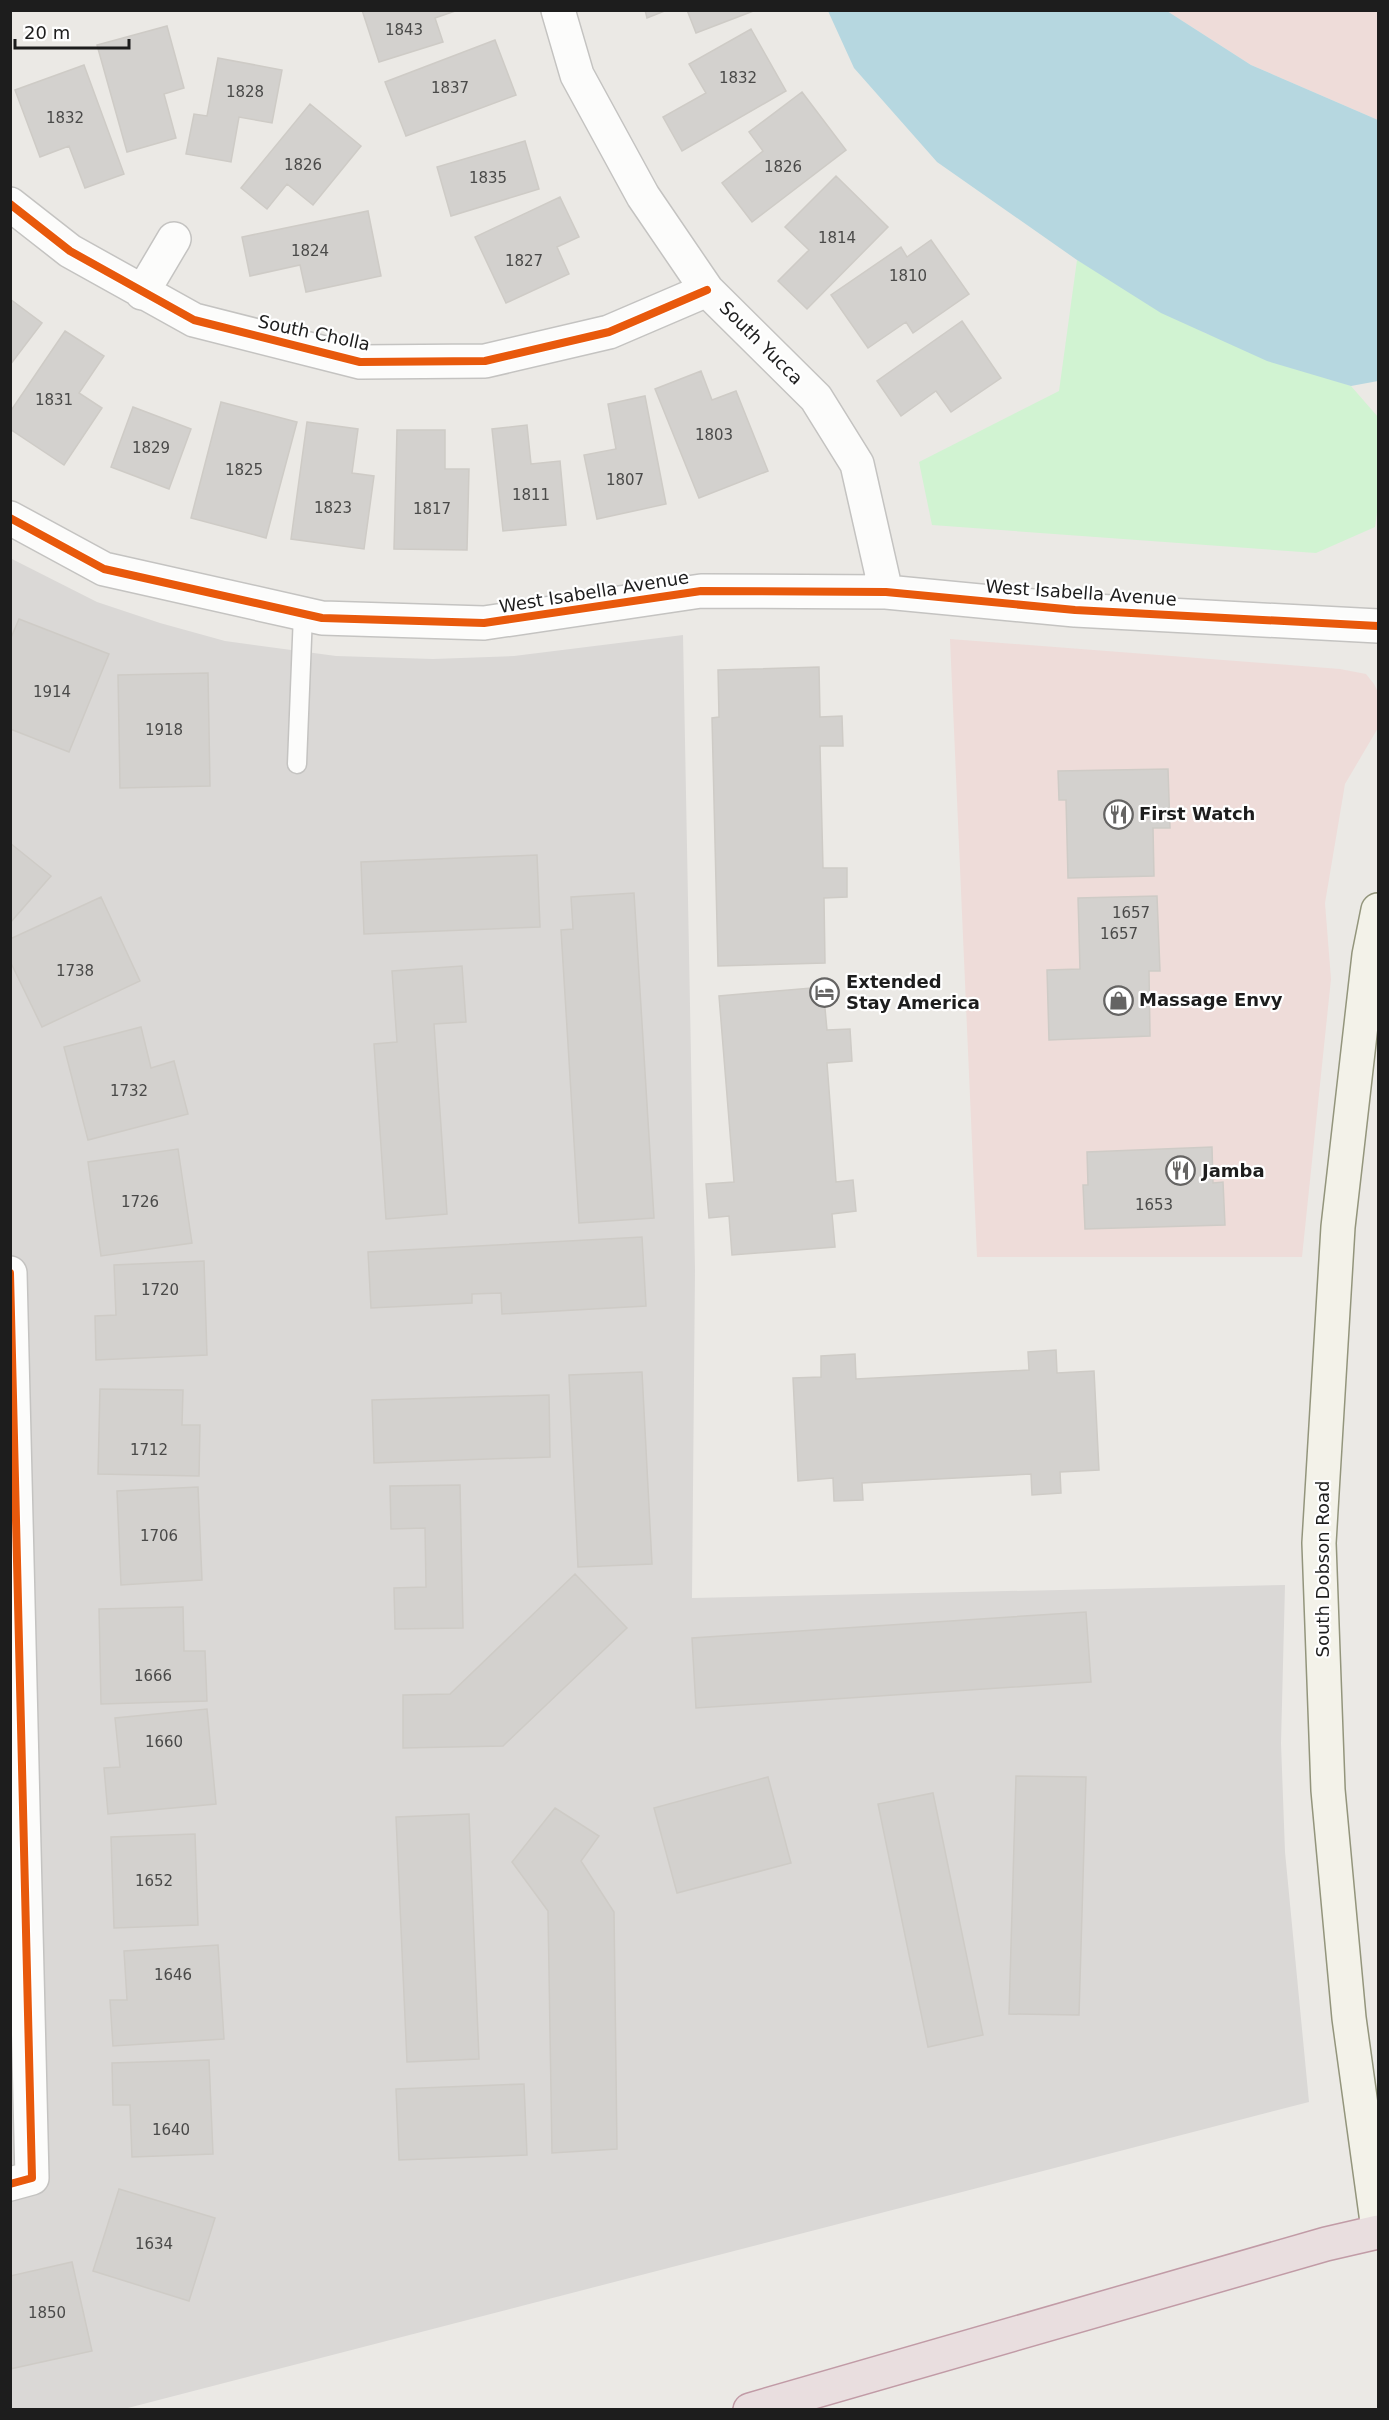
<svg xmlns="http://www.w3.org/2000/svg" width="1389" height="2420" font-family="'DejaVu Sans',sans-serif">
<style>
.residential{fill:#dad8d6}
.commercial{fill:#eedcd9}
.park{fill:#d1f3d2}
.water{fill:#b6d7e0}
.building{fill:#d3d1ce;stroke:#cecbc6;stroke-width:1.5}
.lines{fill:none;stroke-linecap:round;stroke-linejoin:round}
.lane-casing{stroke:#c4c3c1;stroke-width:21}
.street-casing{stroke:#c4c3c1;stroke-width:36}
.secondary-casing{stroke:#93957c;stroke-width:36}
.highway-casing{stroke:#c19ba6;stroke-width:36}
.lane{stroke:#fcfcfb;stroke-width:18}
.street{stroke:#fcfcfb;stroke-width:33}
.secondary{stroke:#f3f2e9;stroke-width:33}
.highway{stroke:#e9dedf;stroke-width:33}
.cycleway-casing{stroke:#fff;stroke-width:11}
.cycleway{stroke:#e8590c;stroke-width:8}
.labels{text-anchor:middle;stroke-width:4.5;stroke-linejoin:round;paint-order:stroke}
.number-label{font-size:15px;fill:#4a4a49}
.street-label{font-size:18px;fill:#1d1d1d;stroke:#fff}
.poi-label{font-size:18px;font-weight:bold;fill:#1d1d1d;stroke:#fff;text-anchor:start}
</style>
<rect width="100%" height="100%" fill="#ebe9e5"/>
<path class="residential" d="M10 558 97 602 160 623 225 641 336 656 433 659 514 656 683 635 695 1270 692 1598 1285 1585 1281 1743 1285 1852 1309 2102 124 2409H11Z"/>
<path class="commercial" d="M1167 11H1378V120L1251 65Z
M950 639 1340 669 1366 674 1374 684 1378 692V728L1345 784 1325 903 1331 979 1302 1257H977Z"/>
<path class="park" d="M1077 260 1205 333 1351 386 1378 417V505L1375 527 1316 553 932 525 919 462 1059 391Z"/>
<path class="water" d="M828 11H1167L1251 65 1378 120V381L1351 386 1267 361 1161 313 1077 260 937 162 854 68Z"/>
<path class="building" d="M362 10H458L435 18 443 42 379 62Z
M645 10H667L647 18Z
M687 10H756L696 33Z
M167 26 184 88 164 94 176 138 127 152 97 45Z
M751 29 786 91 682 151 663 117 706 93 689 64Z
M495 40 516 95 406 136 385 82Z
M218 58 282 70 272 123 239 117 231 162 186 154 194 114 207 116Z
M84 65 124 174 85 188 69 146 40 157 15 90Z
M802 92 846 150 752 222 722 183 763 151 749 132Z
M310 104 361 146 313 205 287 184 267 209 241 188Z
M525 141 539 189 451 216 437 167Z
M836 176 888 227 807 309 778 281 809 250 785 227Z
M560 197 579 237 557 247 569 274 506 303 475 237Z
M368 211 381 276 306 292 300 265 250 276 242 237Z
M931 240 969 294 913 333 906 322 868 348 831 295 901 247 907 257Z
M10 299 42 323 10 365Z
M962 321 1001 378 951 412 936 391 901 416 877 381Z
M65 331 104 356 79 393 102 408 64 465 10 429V412Z
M701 371 712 400 736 391 768 471 699 498 655 389Z
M645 396 666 504 597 519 584 455 616 449 608 404Z
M221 402 297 422 266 538 191 518Z
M133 407 191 429 169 489 111 467Z
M307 422 358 429 352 473 374 476 364 549 291 539Z
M527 425 531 464 560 461 566 525 503 531 492 429Z
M397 430H445V469H469L467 550 394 549Z
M19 619 109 654 69 752 10 729V640Z
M819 667 820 717 842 716 843 746H820L823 868H847V897L824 898 825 963 718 966 712 718 719 717 718 670Z
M208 673 210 786 120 788 118 675Z
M1168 769 1170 828H1153L1154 876 1068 878 1066 800H1059L1058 771Z
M10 843 51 876 10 923Z
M537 855 540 927 364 934 361 862Z
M634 893 654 1218 579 1223 561 930 573 929 571 897Z
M1157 896 1160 971H1149L1150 1036 1049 1040 1047 970 1080 969 1078 898Z
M101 897 140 981 42 1027 10 961V939Z
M462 966 466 1022 434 1024 447 1214 386 1219 374 1044 397 1042 392 971Z
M823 987 827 1030 850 1029 852 1061 827 1063 836 1182 853 1180 856 1211 832 1214 835 1247 732 1255 729 1216 709 1218 706 1184 734 1182 719 996Z
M141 1027 151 1068 174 1061 188 1114 88 1140 64 1047Z
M1212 1147 1213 1183 1223 1182 1225 1225 1085 1229 1083 1185H1088L1087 1152Z
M178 1149 192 1243 101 1256 88 1162Z
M642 1237 646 1306 502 1314 501 1293 472 1294V1303L371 1308 368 1252Z
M204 1261 207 1355 96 1360 95 1316 116 1315 114 1265Z
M1056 1350 1057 1373 1094 1371 1099 1470 1060 1472 1061 1493 1032 1495 1031 1474 862 1483 863 1500 834 1501 833 1478 798 1481 793 1378 821 1377V1356L855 1354 856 1379 1029 1370 1028 1352Z
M642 1372 652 1564 578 1567 569 1375Z
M100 1389 183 1390 182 1425H200L199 1476 98 1474Z
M549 1395 550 1457 374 1463 372 1400Z
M460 1485 463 1628 395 1629 394 1588 426 1587 425 1528 391 1529 390 1486Z
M198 1487 202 1580 121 1585 117 1491Z
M575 1574 627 1628 503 1746 403 1748V1695L450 1694Z
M183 1607 184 1651H205L207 1701 101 1704 99 1609Z
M1086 1612 1091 1682 696 1708 692 1638Z
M207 1709 216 1804 108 1814 104 1768 120 1767 115 1718Z
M1016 1776 1086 1777 1079 2015 1009 2014Z
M768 1777 791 1863 677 1893 654 1808Z
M933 1793 983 2035 928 2047 878 1804Z
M555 1808 599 1836 581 1861 614 1912 617 2149 552 2153 548 1911 512 1862Z
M469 1814 479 2059 407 2062 396 1817Z
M195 1834 198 1925 114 1928 111 1837Z
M218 1945 224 2039 113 2046 110 2000H127L124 1951Z
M209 2060 213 2154 132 2157 130 2105H113L112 2063Z
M524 2084 527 2155 399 2160 396 2089Z
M119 2189 215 2218 189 2301 93 2271Z
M72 2262 92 2351 10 2369V2276Z"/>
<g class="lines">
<defs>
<path id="lane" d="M297 764 303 614"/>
<path id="street" d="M558 10 577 75 643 196 707 290 816 398 857 464 886 592
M10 204 70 251 194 320 360 362 485 361 609 332 707 290
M142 293 174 239
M10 518 104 569 322 618 484 623 701 591 886 592 1075 610 1378 626
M10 1273 32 2178 10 2184"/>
<path id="secondary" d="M1378 910 1369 955 1338 1227 1319 1543 1328 1790 1349 2018 1378 2229"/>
<path id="highway" d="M750 2410 1326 2244 1378 2232"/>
</defs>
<use href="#lane" class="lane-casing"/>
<use href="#street" class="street-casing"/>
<use href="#secondary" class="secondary-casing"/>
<use href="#highway" class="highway-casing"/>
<use href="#lane" class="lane"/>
<use href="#street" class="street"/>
<use href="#secondary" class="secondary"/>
<use href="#highway" class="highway"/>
<defs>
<path id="cycleway" d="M10 204 70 251 194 320 360 362 485 361 609 332 707 290
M10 518 104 569 322 618 484 623 701 591 886 592 1075 610 1378 626
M10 1273 32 2178 10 2184"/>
</defs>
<use href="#cycleway" class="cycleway-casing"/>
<use href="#cycleway" class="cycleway"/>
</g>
<defs>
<symbol id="restaurant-ring" viewBox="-11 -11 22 22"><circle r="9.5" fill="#fff" stroke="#656463" stroke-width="1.5"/><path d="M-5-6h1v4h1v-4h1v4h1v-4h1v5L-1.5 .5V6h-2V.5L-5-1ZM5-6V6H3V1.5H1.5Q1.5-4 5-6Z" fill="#656463"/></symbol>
<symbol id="hotel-ring" viewBox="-11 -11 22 22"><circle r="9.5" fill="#fff" stroke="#656463" stroke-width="1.5"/><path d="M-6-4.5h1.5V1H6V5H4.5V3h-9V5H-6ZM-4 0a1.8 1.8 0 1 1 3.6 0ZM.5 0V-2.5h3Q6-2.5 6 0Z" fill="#656463"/></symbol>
<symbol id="shop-ring" viewBox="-11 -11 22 22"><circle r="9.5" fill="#fff" stroke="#656463" stroke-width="1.5"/><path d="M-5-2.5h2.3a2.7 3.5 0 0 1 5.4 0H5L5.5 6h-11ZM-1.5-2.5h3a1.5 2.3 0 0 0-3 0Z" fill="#656463"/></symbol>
</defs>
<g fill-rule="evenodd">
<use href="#restaurant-ring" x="1102" y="798" width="33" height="33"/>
<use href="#hotel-ring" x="808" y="976" width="33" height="33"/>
<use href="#shop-ring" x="1102" y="984" width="33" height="33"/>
<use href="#restaurant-ring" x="1164" y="1154" width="33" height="33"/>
</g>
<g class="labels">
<g class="number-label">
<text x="404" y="35">1843</text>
<text x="738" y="83">1832</text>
<text x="450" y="93">1837</text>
<text x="245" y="97">1828</text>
<text x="65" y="123">1832</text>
<text x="303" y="170">1826</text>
<text x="783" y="172">1826</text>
<text x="488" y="183">1835</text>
<text x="837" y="243">1814</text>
<text x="310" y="256">1824</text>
<text x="524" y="266">1827</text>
<text x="908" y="281">1810</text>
<text x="54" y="405">1831</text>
<text x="714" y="440">1803</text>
<text x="151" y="453">1829</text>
<text x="244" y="475">1825</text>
<text x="625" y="485">1807</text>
<text x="531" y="500">1811</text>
<text x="333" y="513">1823</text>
<text x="432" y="514">1817</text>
<text x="52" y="697">1914</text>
<text x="164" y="735">1918</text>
<text x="1131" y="918">1657</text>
<text x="1119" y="939">1657</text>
<text x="75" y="976">1738</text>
<text x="129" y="1096">1732</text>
<text x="140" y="1207">1726</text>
<text x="1154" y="1210">1653</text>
<text x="160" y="1295">1720</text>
<text x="149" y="1455">1712</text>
<text x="159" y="1541">1706</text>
<text x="153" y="1681">1666</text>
<text x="164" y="1747">1660</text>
<text x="154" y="1886">1652</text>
<text x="173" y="1980">1646</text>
<text x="171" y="2135">1640</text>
<text x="154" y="2249">1634</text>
<text x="47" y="2318">1850</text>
</g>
<g class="street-label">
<text transform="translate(314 333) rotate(12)" y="6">South Cholla</text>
<text transform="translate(761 343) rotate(45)" y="6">South Yucca</text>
<text transform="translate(594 592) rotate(-9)" y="6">West Isabella Avenue</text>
<text transform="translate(1081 593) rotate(4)" y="6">West Isabella Avenue</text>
<text transform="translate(1323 1569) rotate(-90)" y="6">South Dobson Road</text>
</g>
<g class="poi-label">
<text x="1139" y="820">First Watch</text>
<text x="846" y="988">Extended<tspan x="846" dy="21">Stay America</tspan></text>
<text x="1139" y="1006">Massage Envy</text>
<text x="1202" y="1177">Jamba</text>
</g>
</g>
<rect width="1389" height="2420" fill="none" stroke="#1d1d1d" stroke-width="24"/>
<path d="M15 39v9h114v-9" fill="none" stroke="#1d1d1d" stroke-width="3"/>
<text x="24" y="39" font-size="18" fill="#1d1d1d" stroke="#ffffff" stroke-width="4.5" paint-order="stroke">20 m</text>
</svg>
